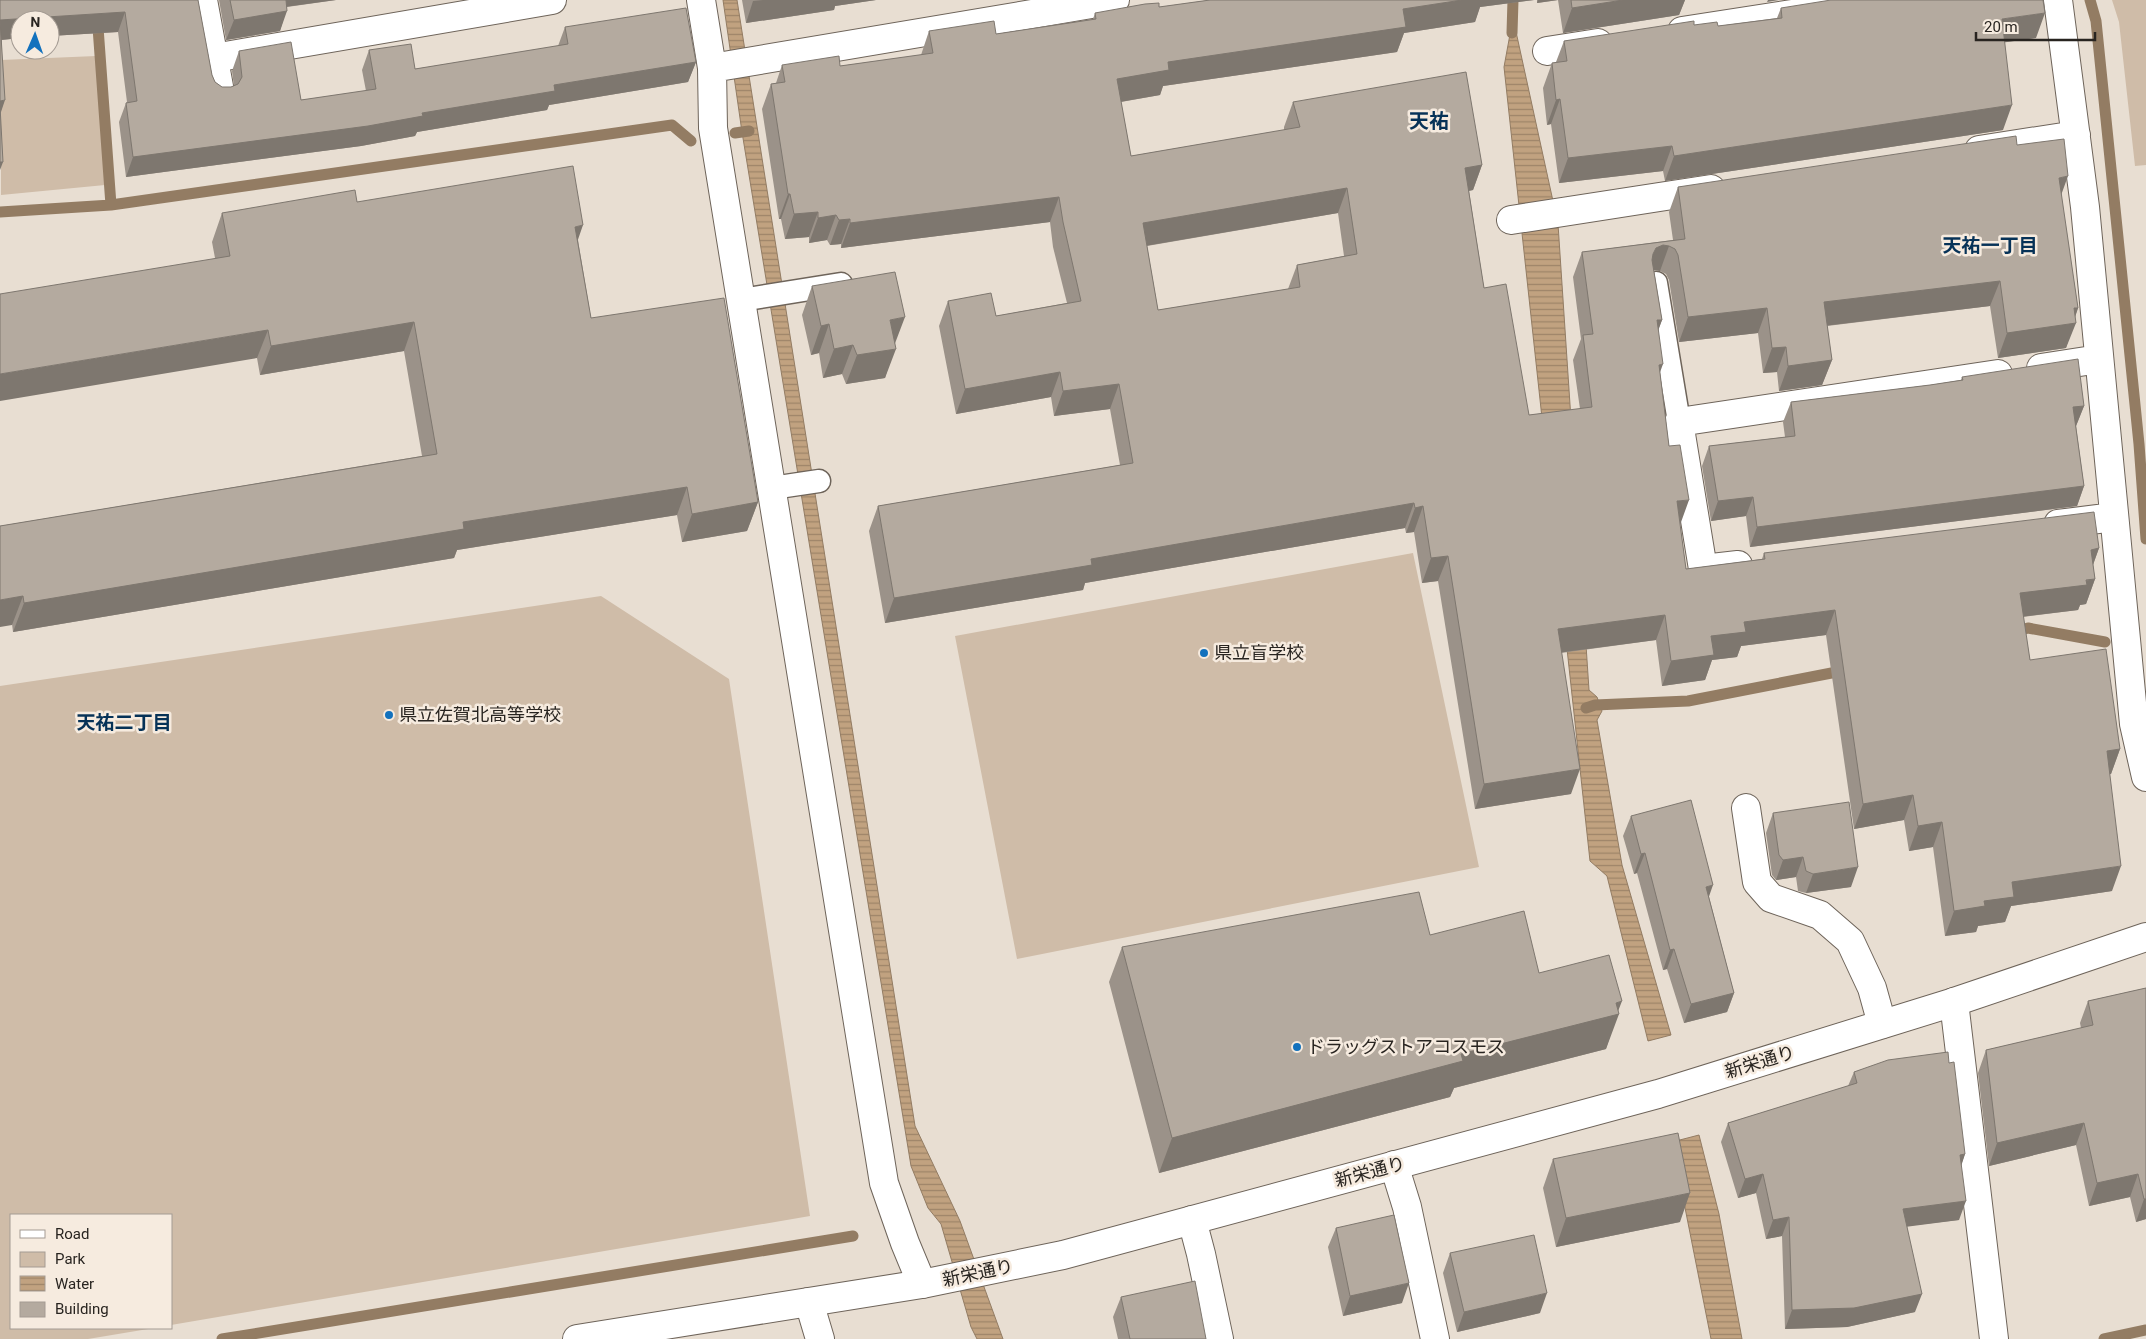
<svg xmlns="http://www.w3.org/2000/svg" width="2146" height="1339" font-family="Roboto,'Noto Sans JP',sans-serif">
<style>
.green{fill:#cfbca8}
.water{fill:url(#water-rules);stroke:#937c63}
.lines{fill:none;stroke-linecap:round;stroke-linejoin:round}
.stream{stroke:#937c63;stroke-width:11}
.lane-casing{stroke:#6e645a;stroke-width:25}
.street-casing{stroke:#6e645a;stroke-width:30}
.secondary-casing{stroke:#6e645a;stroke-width:30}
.lane{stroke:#fff;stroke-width:22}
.street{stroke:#fff;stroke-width:28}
.secondary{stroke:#fff;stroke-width:28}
.wall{fill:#9b9289;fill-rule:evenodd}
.shaded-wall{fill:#7e776f}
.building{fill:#b4aa9f;stroke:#7e776f;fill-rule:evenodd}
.poi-dot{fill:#1271bd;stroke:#f6ebdf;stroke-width:2}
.labels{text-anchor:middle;stroke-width:5;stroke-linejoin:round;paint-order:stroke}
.poi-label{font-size:18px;fill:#282420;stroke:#f6ebdf;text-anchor:start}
.street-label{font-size:18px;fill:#282420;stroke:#f6ebdf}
.neighbourhood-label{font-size:19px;font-weight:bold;fill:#063257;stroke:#f6ebdf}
.quarter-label{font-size:20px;font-weight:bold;fill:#063257;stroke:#f6ebdf}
</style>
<defs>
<pattern id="water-rules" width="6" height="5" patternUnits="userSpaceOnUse" patternTransform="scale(1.25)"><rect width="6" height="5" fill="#c1a280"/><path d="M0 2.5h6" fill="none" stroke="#9d8468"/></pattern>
</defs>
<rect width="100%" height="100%" fill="#e8ded2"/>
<path class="green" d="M2112 0H2146V165L2135 166 2119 22Z
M96 56 105 185 1 195V60Z
M1413 553 1479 867 1017 959 955 636Z
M601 596 729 679 810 1216 171 1325V1215H11V1328H154L88 1339H0V686Z"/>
<path class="water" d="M723 0H737L915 1126 960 1221 1003 1339H977L971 1327 941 1224 928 1208 911 1166 742 132Z
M1513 18 1558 224 1589 690 1597 697 1602 711 1597 720 1622 865 1671 1035 1648 1041 1607 876 1590 861 1504 67Z
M1699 1135 1719 1214 1742 1339H1711L1672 1142Z"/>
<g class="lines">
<path class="stream" d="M96 0 111 205
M2090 0 2096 21 2139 444 2146 539
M1512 33 1513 0
M735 133 749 131
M0 212 111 205 672 125 691 141
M2011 633 2028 628 2105 642
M1586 708 1595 705 1688 701 1847 670
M222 1339 853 1236
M2104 1339 2146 1330"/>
<defs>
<path id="lane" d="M1656 283 1679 422
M741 300 841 284
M772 488 819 481"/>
<path id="street" d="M203 0 220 92
M701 0 712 68 713 128 884 1183 905 1243 922 1284
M2058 0 2085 207 2134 724 2146 777
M1682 31 1883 0
M1547 51 1598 43
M214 58 552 0
M712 68 1115 0
M1979 150 2076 135
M1511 220 1711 189
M2041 368 2099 359
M2058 524 2114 517
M1738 565 1703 569 1679 422 1998 374
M1746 808 1757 882 1771 898 1820 915 1850 941 1872 988 1882 1024
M1954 1002 1994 1339
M1394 1165 1407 1207 1435 1339
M1192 1220 1201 1254 1219 1339
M809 1302 820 1339"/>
<path id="secondary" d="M577 1339 922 1284 1063 1255 1658 1094 1954 1002 2146 937"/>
</defs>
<use href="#lane" class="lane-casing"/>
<use href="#street" class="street-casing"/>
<use href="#secondary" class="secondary-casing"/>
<use href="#lane" class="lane"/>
<use href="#street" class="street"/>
<use href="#secondary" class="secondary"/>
</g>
<path class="wall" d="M0 0H198L212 75 215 82 222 87H231L234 86 232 71 239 51 301 100 366 91 362 70 369 50 415 69 558 46 565 27 696 62 688 82 549 105 547 110 417 132 415 136 361 146 126 177 119 122 126 103 127 102 118 32 50 36V20H20V38L2 40 0 114Z
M219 0H336L287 7 280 31 226 40Z
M742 0H876L835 6 834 10 746 23Z
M1210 0H1534L1480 7 1475 22 1404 33 1397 52 1163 86 1160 95 1121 102 1131 156 1284 130V127L1293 102 1482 165 1473 190 1469 191 1484 288 1529 415 1580 409 1573 360 1581 339 1573 277 1582 252 1673 240 1669 212 1678 187 2017 145 2061 196 2078 308 2075 317 2066 348 1998 358 1990 306 1827 326 1832 360 1822 385 1779 391 1777 372 1763 373 1758 333 1679 342 1669 280 1666 274 1660 271 1654 270 1662 320 1658 330 1660 372 1669 446 1686 569 1762 559 1764 553 2099 548 2093 565 2095 579 2086 604 2080 605 2078 610 2023 617 2030 660 2120 749 2111 774H2110L2112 891 2011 906 2005 922 1978 926 1976 932 1945 936 1933 847 1909 851 1904 820 1854 829 1826 635 1741 646 1737 657 1712 660 1705 680 1662 686 1656 640 1561 653 1571 794 1475 809 1438 581 1422 583 1414 532 1406 533 1405 528 1085 583 1083 590 885 623 869 531 878 506 1120 465 1110 409 1054 416 1051 397 956 414 939 326 948 301 996 316 1067 303 1053 247 1050 222 841 248V244L830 245 827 240 809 243V237L785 239 781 219H779L762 109 771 84 776 83 782 65 840 66 921 55 929 31 996 34 1093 19 1095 13 1159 7ZM1338 213 1344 256 1297 265 1288 289 1158 310 1147 246Z
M1537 0H1685L1679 15 1563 33 1558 0 1537 3Z
M1781 8 2036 38 2005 42 2003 130 1665 181 1663 171 1559 183 1551 124 1547 125 1543 88 1552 63 1556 62 1564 41 1694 25 1718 26 1777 18Z
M357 202 578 240 591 318 758 502 747 531 682 542 677 515 457 550 454 558 13 632 0 526 422 456 404 351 260 375 257 358 215 258 212 242 222 213Z
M812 286 895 344 885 378 846 384 842 374 823 378 819 353 811 355 802 315Z
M1962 377 2084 406 2076 426 2084 486 2077 506 1750 547 1746 516 1711 521 1702 466 1709 446 1785 437 1783 422 1791 402 1930 385 1961 380Z
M1773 813 1851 887 1806 893 1798 891 1796 877 1776 880 1772 875 1766 833Z
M1631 816 1709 897 1734 993 1727 1012 1684 1023 1667 969 1663 970 1637 873 1634 874 1623 836Z
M1430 935 1539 973 1618 1011 1606 1049 1454 1088 1450 1097 1159 1173 1109 982 1122 947Z
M2146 988V1219L2136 1222 2130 1197 2089 1206 2076 1145 1989 1166 1978 1073 1986 1050 2081 1028 2080 1023 2088 1001Z
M1854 1072 1965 1154 1961 1165 1959 1220 1907 1226 1915 1312 1847 1327 1785 1329 1782 1236 1766 1239 1756 1193 1738 1198 1721 1142 1728 1123 1848 1086Z
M1553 1159 1680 1222 1556 1247 1543 1188Z
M1336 1228 1402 1303 1343 1316 1328 1247Z
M1450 1253 1540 1313 1457 1332 1443 1273Z
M1121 1297 1206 1339H1118L1113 1317Z"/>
<path class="shaded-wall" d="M280 0H336L277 8Z
M763 0H876L835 6 834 10 746 23 753 1Z
M1462 0H1534L1480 7 1475 22 1404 33 1397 52 1163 86 1160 95 1108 104 1117 79 1168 62 1403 9Z
M1538 0H1558L1537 3Z
M1623 0H1685L1679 15 1563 33 1572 8Z
M1768 0H1779L1767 2Z
M287 11 280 31 226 40 234 20Z
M125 12 118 32 50 36V20H20V38L0 40V20Z
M2045 13 2036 38 1993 44 2002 19Z
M696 62 688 82 549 105 547 110 417 132 415 136 361 146 126 177 133 157 422 113 554 85Z
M1560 99 1551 124 1547 125 1556 100Z
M5 100 0 115V101Z
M2012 105 2003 130 1665 181 1674 156Z
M1672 146 1663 171 1559 183 1568 158Z
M0 162H3L0 170Z
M1482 165 1473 190 1456 193 1465 168Z
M2068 176 2059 201V178Z
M1347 188 1338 213 1133 248 1143 223Z
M788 194H790L781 219H779Z
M1059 197 1050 222 841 248 850 223Z
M818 212 809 237 785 239 794 214Z
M836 215 827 240 809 243 818 218Z
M850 219 841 244 830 245 839 220Z
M583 225 573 254 575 227Z
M1663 245 1669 246 1660 271 1654 270 1647 273 1653 254 1656 248Z
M2000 281 1990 306 1815 327 1824 302Z
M1767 308 1758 333 1679 342 1688 317Z
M2074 308H2078L2073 323H2076L2066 348 1998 358 2007 333Z
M905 317 894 346 890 320Z
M1657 320H1662L1653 345Z
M414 322 404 351 260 375 271 346Z
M829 324 819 353 811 355 821 326Z
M268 330 257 358 0 401V374Z
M853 345 842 374 823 378 834 349Z
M1786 347 1777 372 1763 373 1772 348Z
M896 349 885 378 846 384 857 355Z
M1832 360 1822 385 1779 391 1788 366Z
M1663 364 1654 389 1659 365Z
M1060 372 1051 397 956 414 965 389Z
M1119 384 1110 409 1054 416 1063 391Z
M2084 406 2076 426 2066 427 2073 407Z
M2084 486 2077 506 1750 547 1757 527Z
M687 487 677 515 457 550 454 558 13 632 24 603 463 522Z
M1753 497 1746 516 1711 521 1718 501Z
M1689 500 1680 525 1677 501Z
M758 502 747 531 682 542 692 514Z
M1414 503 1405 528 1085 583 1083 590 885 623 894 598 1091 559Z
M1423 506 1414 532 1406 533 1415 508Z
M2099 548 2090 573 2091 550Z
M1448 556 1438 581 1422 583 1431 558Z
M2095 579 2086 604 2080 605 2078 610 2011 618 2020 593Z
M23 596 12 625 0 627V600Z
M1835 610 1826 635 1741 646 1737 657 1712 660 1705 680 1662 686 1671 661 1711 636 1744 622Z
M1665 615 1656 640 1549 654 1558 629Z
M2120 749 2111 774 2098 776 2107 751Z
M1580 769 1571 794 1475 809 1484 784Z
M1913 795 1904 820 1854 829 1863 804Z
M1942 822 1933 847 1909 851 1918 826Z
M1645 853 1637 873 1634 874 1641 854Z
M1803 857 1796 877 1776 880 1783 860Z
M2121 866 2112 891 2011 906 2005 922 1978 926 1976 932 1945 936 1954 911 1984 901 2012 882Z
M1858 867 1851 887 1806 893 1813 874Z
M1713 885 1706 905V887Z
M1674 949 1667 969 1663 970 1670 950Z
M1734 993 1727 1012 1684 1023 1691 1004Z
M1622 1001 1617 1014H1619L1606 1049 1454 1088 1450 1097 1159 1173 1172 1138 1461 1054Z
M2084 1123 2076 1145 1989 1166 1997 1143Z
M1965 1154 1959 1173 1960 1155Z
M1763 1174 1756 1193 1738 1198 1745 1179Z
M2138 1174 2130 1197 2089 1206 2097 1183Z
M1690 1193 1680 1222 1556 1247 1566 1218Z
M2144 1199H2146V1219L2136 1222Z
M1966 1201 1959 1220 1897 1228 1903 1209Z
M1789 1217 1782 1236 1766 1239 1773 1220Z
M1409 1283 1402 1303 1343 1316 1350 1296Z
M1547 1293 1540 1313 1457 1332 1464 1312Z
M1922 1294 1915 1312 1847 1327 1785 1329 1792 1310Z"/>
<path class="building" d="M0 0H198L212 75 215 82 222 87H231L238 84 242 77 239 51 291 42 301 100 376 89 369 50 411 44 415 69 568 44 565 27 686 8 696 62 554 85 555 91 422 113 423 116 368 126 133 157 126 103 137 101 125 12 0 20 5 100 0 101Z
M230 0H286L287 11 234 20Z
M1210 0H1462L1403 9 1406 27 1168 62 1169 70 1117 79 1131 156 1300 127 1293 102 1466 72 1482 165 1465 168 1484 288 1506 284 1529 415 1592 407 1583 335 1593 334 1582 252 1685 239 1678 187 2016 136 2017 145 2064 139 2068 176 2059 178 2078 308H2074L2076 323 2007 333 2000 281 1824 302 1832 360 1788 366 1786 347 1772 348 1767 308 1688 317 1678 255 1675 249 1669 246 1663 245 1656 248 1653 254 1652 260 1662 320H1657L1663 364 1659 365 1669 446 1680 445 1689 500 1677 501 1686 569 1765 559 1764 553 2094 512 2099 548 2091 550 2095 579 2086 580 2087 585 2020 593 2030 660 2106 649 2120 749 2107 751 2121 866 2012 882 2014 897 1984 901 1985 906 1954 911 1942 822 1918 826 1913 795 1863 804 1835 610 1744 622 1746 632 1711 636 1714 655 1671 661 1665 615 1558 629 1580 769 1484 784 1448 556 1431 558 1423 506 1415 508 1414 503 1091 559 1092 565 894 598 878 506 1133 463 1119 384 1063 391 1060 372 965 389 948 301 991 293 996 316 1081 301 1063 222 1059 197 850 223V219L839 220 836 215 818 218V212L794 214 790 194H788L771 84 785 82 782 65 839 56 840 66 933 53 929 31 994 21 996 34 1096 19 1095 13 1145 4 1159 3V7ZM1347 188 1357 254 1297 265 1300 287 1158 310 1143 223Z
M1571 0H1623L1572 8Z
M1831 0H2043L2045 13 2002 19 2012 105 1674 156 1672 146 1568 158 1560 99 1556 100 1552 63 1567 61 1564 41 1694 21V25L1717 22 1718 26 1782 18 1781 8Z
M0 106 3 162H0Z
M573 166 583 225 575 227 591 318 724 298 758 502 692 514 687 487 463 522 464 529 24 603 23 596 0 600V526L437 454 414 322 271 346 268 330 0 374V294L230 256 222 213 355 190 357 202Z
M895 272 905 317 890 320 896 349 857 355 853 345 834 349 829 324 821 326 812 286Z
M2078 359 2084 406 2073 407 2084 486 1757 527 1753 497 1718 501 1709 446 1795 436 1791 402 1930 385 1963 380 1962 377Z
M1691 800 1713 885 1706 887 1734 993 1691 1004 1674 949 1670 950 1645 853 1641 854 1631 816Z
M1849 802 1858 867 1813 874 1806 871 1803 857 1783 860 1779 855 1773 813Z
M1419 892 1430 935 1524 911 1539 973 1609 955 1622 1001 1616 1003 1619 1014 1461 1054 1463 1061 1172 1138 1122 947Z
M2146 988V1199H2144L2138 1174 2097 1183 2084 1123 1997 1143 1986 1050 2093 1025 2088 1001Z
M1948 1052 1949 1063 1954 1062 1965 1154 1960 1155 1966 1201 1903 1209 1922 1294 1854 1308 1792 1310 1789 1217 1773 1220 1763 1174 1745 1179 1728 1123 1857 1083 1854 1072 1888 1060Z
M1678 1133 1690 1193 1566 1218 1553 1159Z
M1394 1215 1409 1283 1350 1296 1336 1228Z
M1534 1235 1547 1293 1464 1312 1450 1253Z
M1195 1281 1206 1339H1130L1121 1297Z"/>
<g class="poi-dot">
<circle cx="1204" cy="653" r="5"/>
<circle cx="389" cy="715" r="5"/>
<circle cx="1297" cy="1047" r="5"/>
</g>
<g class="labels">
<g class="poi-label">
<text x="1214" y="659">県立盲学校</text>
<text x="399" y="721">県立佐賀北高等学校</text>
<text x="1307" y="1053">ドラッグストアコスモス</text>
</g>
<g class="street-label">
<text transform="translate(1760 1062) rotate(-17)" y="6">新栄通り</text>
<text transform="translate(1370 1172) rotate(-15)" y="6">新栄通り</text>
<text transform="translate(978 1273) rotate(-12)" y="6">新栄通り</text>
</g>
<g class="neighbourhood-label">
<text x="1990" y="252">天祐一丁目</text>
<text x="124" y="729">天祐二丁目</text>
</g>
<g class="quarter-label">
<text x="1429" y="128">天祐</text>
</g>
</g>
<rect x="10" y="1214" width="162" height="115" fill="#f6ebdf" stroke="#a49b93"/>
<rect x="20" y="1230" width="25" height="8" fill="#ffffff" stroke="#a49b93"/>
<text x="55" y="1239" font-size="15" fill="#282420">Road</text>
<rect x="20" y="1252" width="25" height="15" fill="#cfbca8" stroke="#a49b93"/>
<text x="55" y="1264" font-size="15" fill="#282420">Park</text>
<rect x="20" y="1276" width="25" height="15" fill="url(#water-rules)" stroke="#a49b93"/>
<text x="55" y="1289" font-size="15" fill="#282420">Water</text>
<rect x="20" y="1302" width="25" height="15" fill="#b4aa9f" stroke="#a49b93"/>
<text x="55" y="1314" font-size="15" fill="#282420">Building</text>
<g transform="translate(35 35) rotate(2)"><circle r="24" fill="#f6ebdf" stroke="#a49b93"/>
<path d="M0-4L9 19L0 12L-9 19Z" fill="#1271bd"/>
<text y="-8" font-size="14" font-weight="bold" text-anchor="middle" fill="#282420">N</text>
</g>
<path d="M1976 32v8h119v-8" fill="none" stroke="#282420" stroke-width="2.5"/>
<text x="1984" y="32" font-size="15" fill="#282420" stroke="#f6ebdf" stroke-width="4" paint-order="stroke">20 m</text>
</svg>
